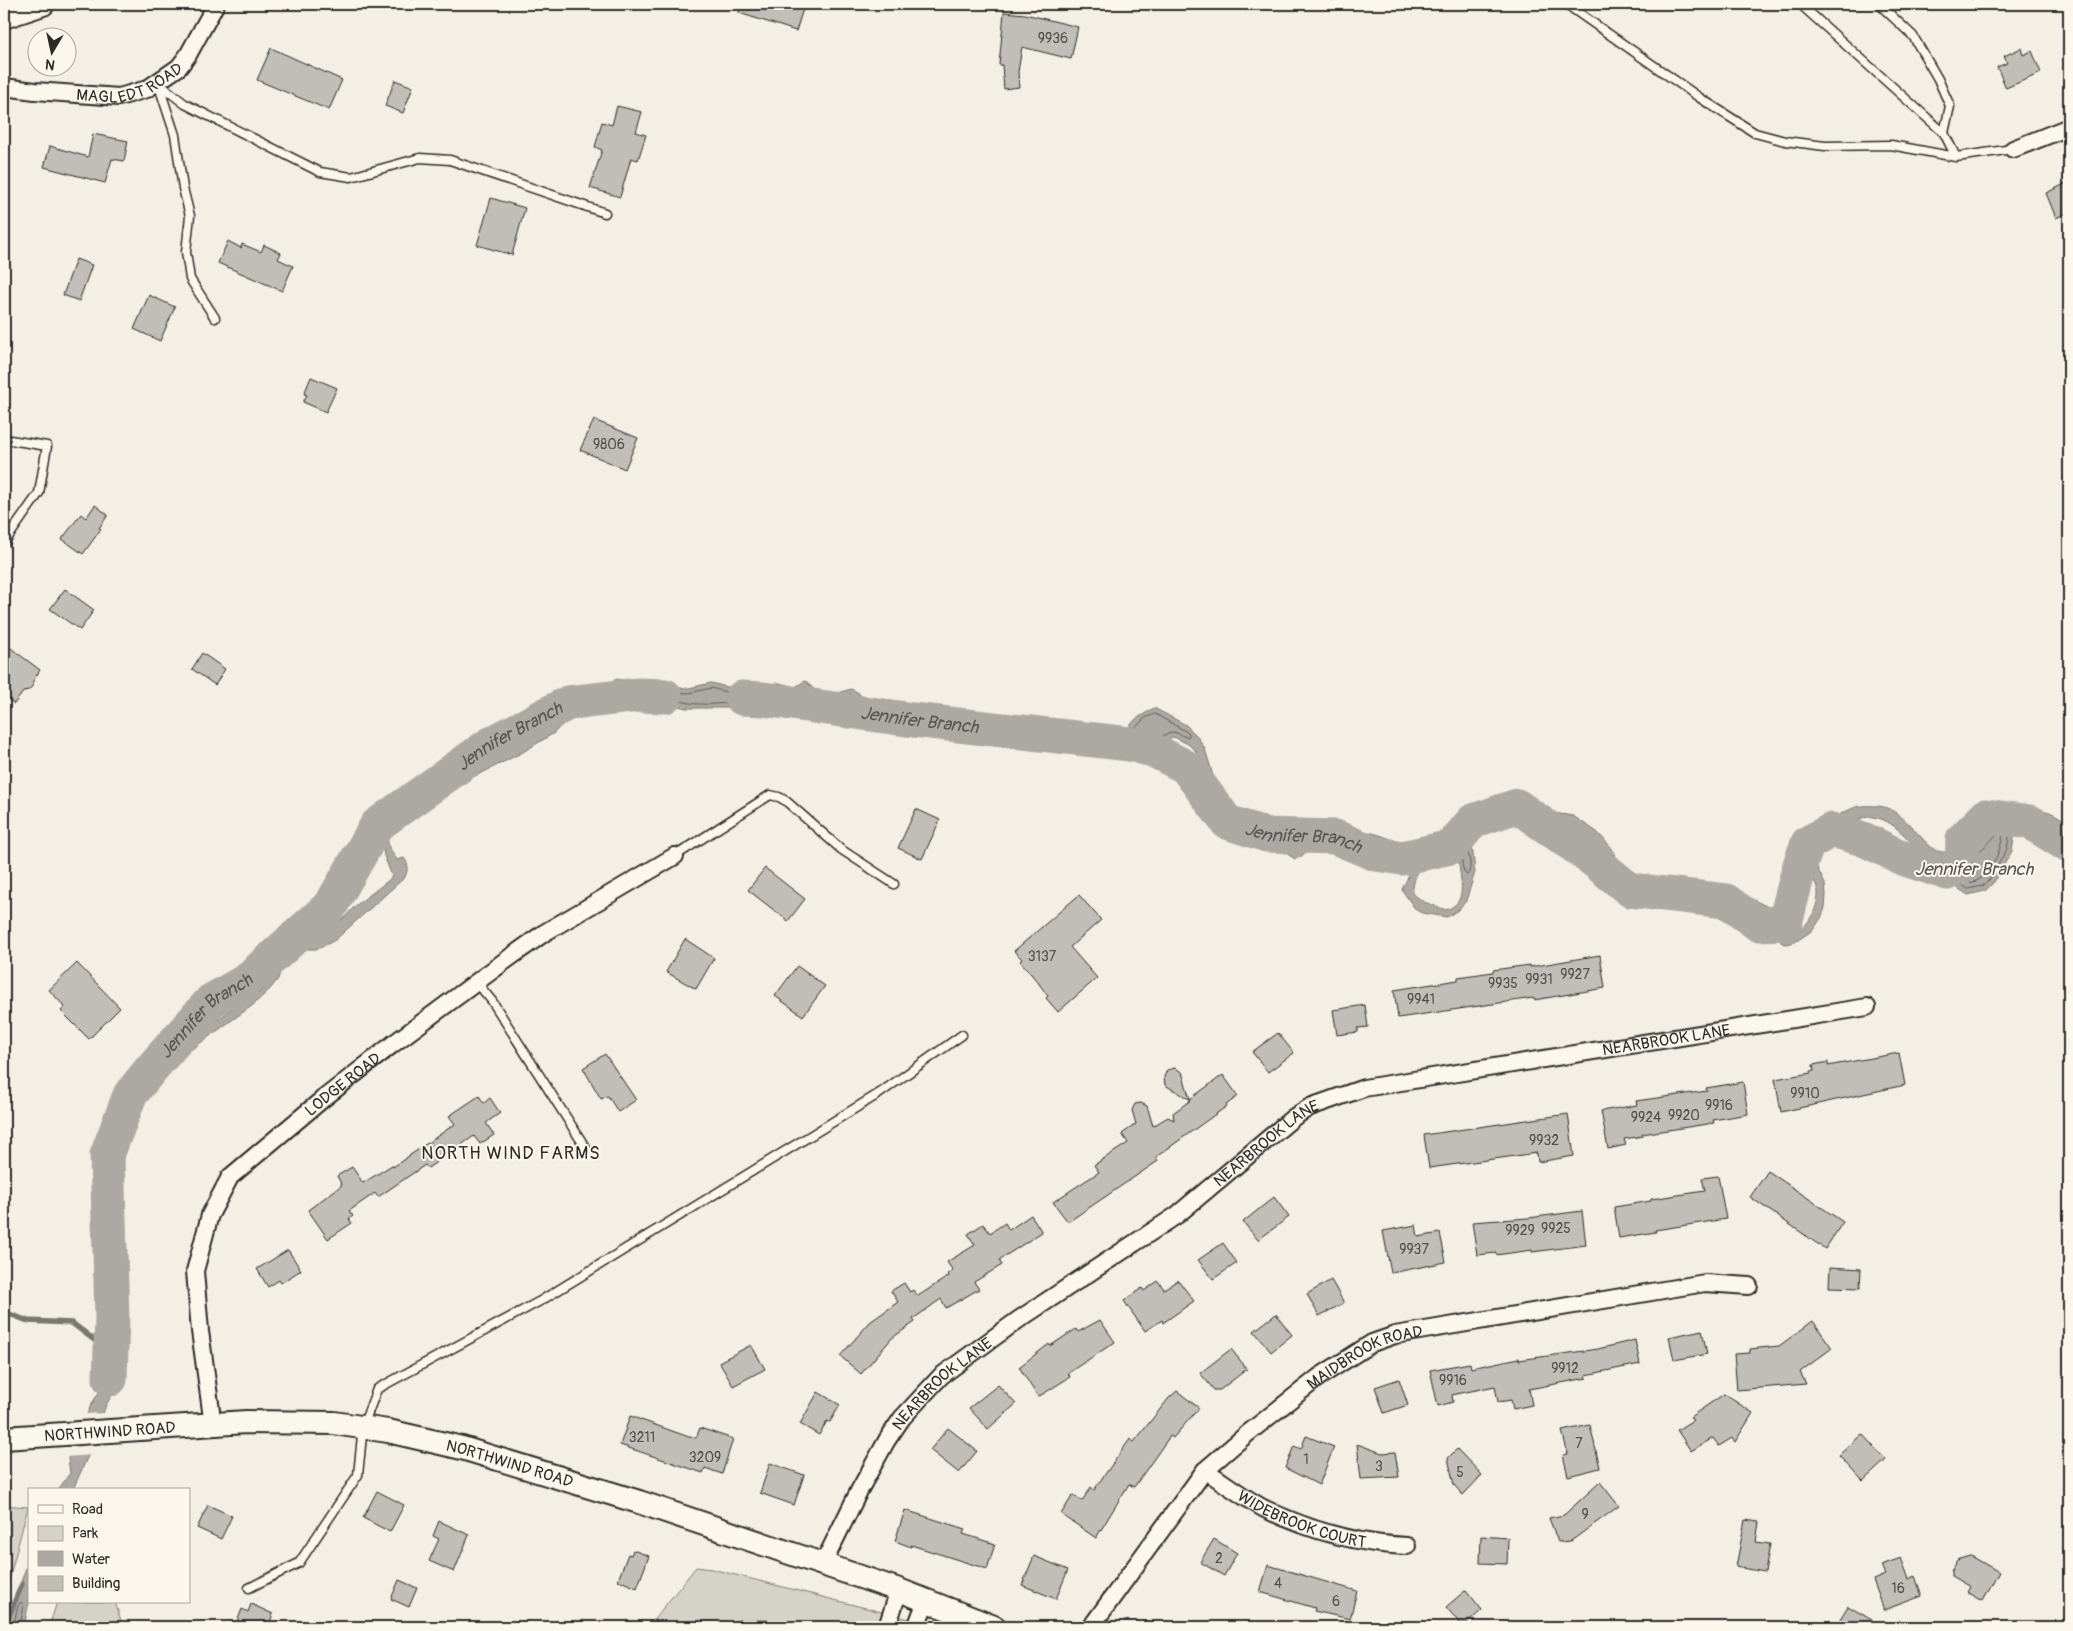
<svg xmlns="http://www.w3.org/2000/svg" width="2073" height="1631" viewBox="0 0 2073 1631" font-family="Pangolin,sans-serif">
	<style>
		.green { fill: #d5d2c9; stroke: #807e7a }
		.water { fill: #aca9a2; stroke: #787772 }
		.pier { fill: #f3efe4 }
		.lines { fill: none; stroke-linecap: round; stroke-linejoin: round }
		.shore { stroke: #5f5d5b; stroke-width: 1 }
		.stream { stroke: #787772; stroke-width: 5.5 }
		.river { stroke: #aca9a2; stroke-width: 35 }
		.building { fill: #c0beb6; stroke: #2b2b2b }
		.lane-casing { stroke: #2b2b2b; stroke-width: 11 }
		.street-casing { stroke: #2b2b2b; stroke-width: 20 }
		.secondary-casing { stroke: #2b2b2b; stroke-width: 26 }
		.lane { stroke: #fbf7ec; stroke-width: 8 }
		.street { stroke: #fbf7ec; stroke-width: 16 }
		.secondary { stroke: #fbf7ec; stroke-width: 22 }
		.labels { text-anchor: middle; stroke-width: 4; stroke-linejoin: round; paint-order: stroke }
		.number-label { font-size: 14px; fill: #50504e }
		.street-label { font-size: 16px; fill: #2b2b2b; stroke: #fbf7ec }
		.water-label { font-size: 18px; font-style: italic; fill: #585755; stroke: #fbf7ec }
		.neighbourhood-label { font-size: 18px; letter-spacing: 1px; fill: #2b2b2b; stroke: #fbf7ec }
	</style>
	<rect width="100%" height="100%" fill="#f3efe4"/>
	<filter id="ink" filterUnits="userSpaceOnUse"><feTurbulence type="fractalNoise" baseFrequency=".02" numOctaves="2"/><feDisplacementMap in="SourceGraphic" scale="10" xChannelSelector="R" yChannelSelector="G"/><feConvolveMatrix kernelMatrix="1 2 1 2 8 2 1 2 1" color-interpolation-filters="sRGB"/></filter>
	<g filter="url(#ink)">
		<path class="green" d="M4 1505 28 1507 4 1599Z
			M696 1567 712 1569 925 1623 930 1627H782L767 1620H739L725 1627H648Z
			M57 1602H115L123 1627H49Z"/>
		<path class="water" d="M617 679 644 685 666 684 677 688H689L711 683 727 687 779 683 795 687 805 681C810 683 810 687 814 689 826 698 840 692 851 689L859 693 863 702 868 704 893 702 918 709 936 708 952 712 958 709 1004 724 1046 730 1057 740 1066 743 1094 746 1108 744 1124 738 1126 730 1136 719 1154 708 1186 725 1197 736 1205 749 1226 818 1243 836C1253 839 1278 837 1289 833 1291 832 1293 830 1296 830 1300 829 1306 832 1311 831 1319 830 1326 828 1334 828 1355 827 1404 837 1415 857 1422 871 1411 881 1413 894L1424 902 1446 910C1479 899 1446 859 1464 831L1502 793 1513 794 1523 806 1535 810 1573 816 1597 832 1612 848 1625 881 1634 890 1651 893 1711 892 1746 896 1772 909 1776 914 1784 935C1804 937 1819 909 1818 892 1817 881 1808 874 1806 865 1802 851 1810 835 1820 827 1829 820 1845 811 1856 807 1864 805 1883 805 1890 809 1902 816 1912 827 1921 837 1927 843 1933 851 1942 852 1965 855 1975 839 1990 826 1993 823 1996 822 2000 821 2027 807 2043 803 2069 824V841C2057 826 2040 818 2020 822L2016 827 2012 851 1994 882 1985 891 1968 895C1956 887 1943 879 1933 869 1918 852 1898 820 1873 817 1862 816 1849 822 1840 827 1823 835 1817 833 1810 853L1825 884 1826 895 1825 908 1821 918 1813 930 1795 942 1787 944 1782 943 1777 937 1762 914 1741 900 1735 899 1716 902 1689 899 1656 901 1645 906 1640 905 1621 888 1601 848 1576 827 1564 824 1555 829H1549L1527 817H1486L1482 819 1471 835 1475 872 1466 901 1458 910 1447 917 1422 913 1416 910 1402 890C1403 885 1407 881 1408 876 1409 863 1401 845 1388 842 1380 840 1373 841 1365 839 1354 836 1339 832 1327 834 1310 837 1309 856 1295 859L1278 848 1264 844 1240 842 1231 835 1220 823 1213 810 1203 781 1196 751 1188 744 1174 737 1163 741 1153 739 1127 743 1101 753 1083 755 1042 748 948 723H918L885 714 867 715 843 708 815 705 779 702 731 708H686L675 705 669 700 642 702 611 696 596 700 568 718 554 733 523 752 484 772 407 806 397 813 393 820 387 837 389 847 397 860 404 858C409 864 408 870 405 877L335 940 318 949H301L289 957 282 965 278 979 271 988 253 1005 146 1082 140 1114 115 1153 104 1166C103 1195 116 1216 121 1243L122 1320 118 1352V1385L106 1405 88 1456 73 1489 58 1490 70 1473 68 1458 91 1405 101 1389 107 1373 105 1365 106 1348 110 1343 113 1326V1269L115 1247 110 1227 101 1208 98 1163 107 1131 123 1110 141 1079 169 1049 212 1024 232 1009 245 997 258 974 288 944 320 932 345 917 355 906 389 880 392 876 384 856 382 836 386 822 399 802 410 790 420 785 446 779 479 767 495 754 509 749 530 738 539 731 547 715 557 707Z
			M29 1559V1602L24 1627H8C13 1604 21 1582 29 1559Z"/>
		<path class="pier" d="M106 1413 92 1455 66 1457 84 1414Z"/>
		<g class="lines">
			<path class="shore" d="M622 684 636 689H666L672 692 689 693 711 688 727 692 779 688 795 692 805 687 815 697 813 700C801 699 789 697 778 697 751 698 691 714 671 695L642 697 610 690 611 687Z
				M851 694 855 696 858 704 857 706 839 702V699Z
				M564 710 565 714 553 727H549L552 718Z
				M1155 714 1189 733V736L1186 737 1174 732 1162 736 1153 734 1131 736V732L1145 718Z
				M1020 732 1044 735 1049 741 1043 743 1019 736 1017 733Z
				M1503 798 1510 799 1518 808V811L1493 812 1492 809Z
				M2008 821 2011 824 2007 849 1990 879 1983 886 1968 889 1946 874 1931 859 1933 855 1945 857 1970 851 1978 846 1994 828Z
				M1998 833 2003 834C2001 852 1989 880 1970 883L1947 867 1949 863C1978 857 1978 853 1998 833Z
				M1297 835 1306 836 1308 838 1297 853 1280 843 1281 840Z
				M1464 849 1468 850C1469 859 1473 869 1467 875 1461 871 1461 856 1464 849Z
				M273 967 276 969 274 977 259 993 255 994V991L262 976Z
				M134 1106 135 1113 111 1150 108 1151 106 1148 112 1133 131 1107Z
				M13 1627 18 1606 21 1602 24 1605 20 1627"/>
			<path class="stream" d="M4 1312 28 1321 72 1323 110 1352
				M4 1627 22 1584"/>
			<g class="river">
				<path id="s1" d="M742 698 763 699 913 720 1130 744 1153 750 1186 767 1227 822 1267 835 1335 837 1376 854 1402 858 1451 847 1473 821 1517 806 1587 855 1630 890 1726 901 1758 924 1785 923 1800 865 1808 843 1832 830 1863 839 1905 859 1947 873 1962 867 1963 839 1986 816 2030 822 2069 846"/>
				<path id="s2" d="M110 1379 112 1317 107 1155 130 1095 151 1069 211 1001 246 981 331 905 377 825 489 745 568 703 639 695 665 696"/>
			</g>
		</g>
		<path class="building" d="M741 4 772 9 773 4H795L804 6 796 31 739 13Z
			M1004 12 1025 14 1078 27 1071 59 1022 47 1018 72 1019 87 1004 89 1002 65H999Z
			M271 48 342 80 329 110 257 80Z
			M2021 48 2023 55 2032 51 2041 73 2006 88 1997 67 2007 63 2004 56Z
			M395 80 413 87 403 113 385 106Z
			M617 106 642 112 636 132 646 135 638 160 631 158 620 197 590 188 602 150 595 147 602 122 612 125Z
			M93 134 128 141 124 161 112 159 105 183 44 167 50 146 88 157Z
			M2069 182V212L2056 218 2046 193Z
			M491 198 525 208 512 255 477 245Z
			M228 241 241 248 242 244 261 252 264 245 281 253 278 259 293 266 282 291 218 263Z
			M76 259 92 265 79 301 63 295Z
			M149 295 175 307 160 341 134 329Z
			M311 377 337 388 326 412 303 402 307 395 304 394Z
			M594 420 638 438 625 469 580 450Z
			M95 505 108 515 99 528 101 529 83 554 62 539 81 514 86 518Z
			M65 589 94 610 80 630 50 609Z
			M4 643 40 670 33 681V685L29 690 24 691 14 704 4 696Z
			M202 653 225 669 215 685 192 669Z
			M916 809 940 820 922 859 898 848Z
			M765 868 805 899 788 921 748 890Z
			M1079 895 1101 920 1070 947 1097 978 1058 1012 1046 998 1048 996 1037 981 1020 961 1022 959 1014 951Z
			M685 939 714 958 696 989 666 972Z
			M1600 955 1605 988 1534 1000 1533 998 1398 1018 1394 990 1458 980V977L1493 972V970L1530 965V967Z
			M77 963 120 1008 89 1039 61 1011 65 1007 49 990Z
			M797 966 825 986 803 1016 775 996Z
			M1365 1005 1368 1027 1358 1028V1032L1337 1035 1333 1010Z
			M1278 1033 1294 1053 1268 1072 1252 1052Z
			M1899 1053 1905 1085 1781 1112 1775 1079 1811 1073 1810 1071H1814L1813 1065 1828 1062V1066L1838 1064Z
			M605 1054 636 1100 618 1112 608 1096 601 1099 583 1068Z
			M1175 1068 1182 1072 1190 1099 1223 1075 1238 1096 1226 1105 1227 1106 1156 1157 1158 1161 1068 1222 1053 1202 1099 1172 1094 1165 1128 1143 1122 1134 1136 1124 1132 1110 1135 1104 1141 1103 1147 1106 1153 1126 1168 1117 1174 1120 1173 1113 1191 1100 1165 1085 1164 1077 1167 1070Z
			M1743 1082 1748 1114 1713 1120 1714 1123 1642 1134 1643 1136 1624 1139 1626 1145 1608 1149 1601 1111 1637 1105 1636 1101 1707 1091 1706 1088Z
			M479 1096 484 1103 490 1098 500 1113 486 1123 494 1135 480 1144 474 1136 428 1168 425 1165 378 1197 375 1193 349 1211 353 1216 349 1219 352 1223 328 1239 308 1210 342 1185 337 1176 352 1167 363 1183 392 1165 393 1167 455 1124 449 1116Z
			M1568 1114 1574 1156 1538 1162 1537 1153 1429 1168 1424 1135Z
			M1768 1171 1843 1222 1825 1249 1750 1197Z
			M1718 1176 1726 1219 1655 1230 1656 1232 1619 1238 1614 1207 1651 1201V1199L1705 1191 1702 1178Z
			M1274 1197 1289 1217 1258 1240 1243 1222Z
			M1582 1211 1586 1245 1532 1252V1250L1496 1255V1253L1477 1255 1472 1222 1528 1218Z
			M1031 1215 1042 1232 999 1260 1002 1265 974 1282 979 1289 946 1308 941 1299 913 1319 915 1322 892 1338 861 1374 840 1356 870 1322 898 1302 891 1291 904 1283 910 1292 913 1290 918 1296 949 1276 948 1274 953 1271 947 1262 975 1245 968 1234 983 1224 990 1233 1005 1223 1009 1230Z
			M1416 1225 1418 1237 1440 1233 1446 1262 1391 1273 1383 1231Z
			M1223 1243 1237 1263 1213 1279 1198 1260Z
			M288 1250 301 1270 281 1283 279 1280 268 1287 257 1269Z
			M1830 1267 1861 1269 1860 1288 1829 1287Z
			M1178 1280 1194 1301 1163 1323 1162 1320 1145 1331 1124 1301 1142 1288 1144 1291 1158 1281 1164 1289Z
			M1331 1280 1344 1303 1319 1316 1307 1294Z
			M1276 1314 1292 1335 1271 1352 1254 1331Z
			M1100 1320 1115 1342 1068 1373 1070 1377 1038 1397 1019 1367 1049 1344 1050 1346 1076 1329 1078 1332Z
			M1813 1321 1832 1348 1800 1372 1806 1384 1737 1390 1734 1354 1750 1353V1349L1779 1346Z
			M1702 1330 1707 1354 1674 1360 1669 1337Z
			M1635 1340 1640 1364 1586 1375 1587 1378 1529 1389 1532 1405 1513 1409 1511 1400 1498 1402 1495 1386 1452 1395 1453 1402 1438 1406 1430 1370 1470 1363 1471 1368 1519 1358V1360L1598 1349Z
			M751 1345 765 1369 733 1386 719 1362Z
			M1231 1349 1247 1369 1220 1390H1214L1200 1373Z
			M1399 1379 1408 1405 1384 1413 1375 1387Z
			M998 1385 1016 1404 988 1429 969 1408Z
			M1177 1391 1199 1408 1173 1438 1170 1436 1134 1487 1129 1484 1096 1538 1061 1514 1073 1495 1082 1501 1091 1487 1094 1490 1130 1439 1134 1442 1169 1398Z
			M818 1392 840 1405 830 1422 827 1421 819 1435 800 1424Z
			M1724 1394 1753 1413 1735 1442 1732 1438 1719 1446 1713 1438 1691 1451 1677 1430 1693 1420 1690 1417Z
			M630 1416 689 1437 696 1438 700 1428 733 1439 722 1474 705 1468 703 1473 620 1445Z
			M1590 1425 1600 1468 1568 1476 1563 1455 1568 1454 1562 1431Z
			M948 1428 977 1451 959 1473 930 1450Z
			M1862 1434 1886 1460 1863 1481 1839 1455Z
			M1306 1436 1334 1447 1319 1485 1285 1468 1294 1446 1301 1449Z
			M1357 1444 1382 1453 1395 1452 1399 1477 1361 1479Z
			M1457 1449 1482 1475 1463 1495 1454 1485 1448 1458Z
			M770 1463 804 1475 794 1505 760 1493Z
			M1600 1482 1619 1506 1571 1541 1558 1542 1549 1518 1564 1515Z
			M377 1491 404 1505 390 1532 363 1518Z
			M208 1505 232 1516 221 1539 197 1528Z
			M905 1510 965 1529 963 1534 995 1544 987 1569 911 1545V1547L895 1541Z
			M1745 1520 1759 1522 1756 1542 1770 1544 1765 1572 1736 1567Z
			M439 1521 469 1535 454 1572 429 1561 439 1539 433 1536Z
			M1481 1536 1508 1538 1507 1564 1480 1563Z
			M1214 1539 1237 1553 1224 1576 1200 1562Z
			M633 1550 649 1556 637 1588 618 1580 628 1554 631 1555Z
			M1034 1556 1068 1570 1056 1599 1022 1585Z
			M1971 1556 1999 1572 1983 1601 1967 1592 1970 1587 1951 1576V1570L1957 1560Z
			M1901 1558 1909 1579 1915 1576 1922 1596 1884 1610 1873 1580 1885 1575 1881 1565Z
			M1268 1565 1357 1591 1350 1619 1314 1611 1315 1608 1260 1592Z
			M399 1580 417 1588 409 1607 391 1599Z
			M1466 1590 1482 1610 1463 1627 1446 1607Z
			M251 1604 273 1614 270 1622 280 1627H235L242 1609 248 1612Z
			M1848 1606 1884 1627H1835Z"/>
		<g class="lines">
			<g class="lane-casing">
				<path id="lane" d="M1566 4 1700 98 1755 133 1785 141 1825 146 1891 145 1956 157 2013 149
					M1800 4 1944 133 1956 157
					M1879 4 1913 36 1938 79 1950 106 1944 133
					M158 83 185 104 320 172 351 177 420 158 450 160 605 213
					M158 83 175 135 183 188 190 216 186 252 190 279 215 318
					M4 439 47 446 39 493 4 543
					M675 856 770 795 779 797 786 801 842 850 894 884
					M477 983 492 1001 589 1153
					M249 1588 299 1563 358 1475 363 1426 377 1389 542 1300 880 1093 962 1035"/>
			</g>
			<g class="street-casing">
				<g id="street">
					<path id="s3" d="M4 87 35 91 119 97 147 89 179 67 188 55 216 4"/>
					<path d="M2013 149 2069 127"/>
					<path id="s4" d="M213 1425 200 1331 195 1271 210 1215 230 1177 324 1098 393 1044 509 958 544 933 675 856"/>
					<path id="s5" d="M1205 1470C1224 1483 1243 1497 1263 1508 1308 1530 1357 1544 1407 1546"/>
					<path id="s6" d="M823 1564 860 1489 887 1440 902 1418 941 1376 1018 1320 1177 1215 1294 1117 1310 1107 1364 1088 1867 1007"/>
					<path d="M887 1627 899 1590"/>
					<path d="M916 1627 926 1601"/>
					<path id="s7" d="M1091 1627 1205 1470 1247 1434 1319 1377 1372 1343 1395 1335 1705 1283 1749 1286"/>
				</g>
			</g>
			<g class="secondary-casing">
				<g id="secondary">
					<path d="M4 17 43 4"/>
					<path id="s8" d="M4 1438 246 1422 334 1423 388 1431 462 1448 639 1502 899 1590 994 1627"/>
				</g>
			</g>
			<use href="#lane" class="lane"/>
			<use href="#street" class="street"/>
			<use href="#secondary" class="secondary"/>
		</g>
	</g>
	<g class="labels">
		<g class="number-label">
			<text x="1053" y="43">9936</text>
			<text x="609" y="449">9806</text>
			<text x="1042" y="961">3137</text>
			<text x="1575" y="979">9927</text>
			<text x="1539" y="984">9931</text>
			<text x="1503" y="988">9935</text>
			<text x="1421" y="1004">9941</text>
			<text x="1805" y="1098">9910</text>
			<text x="1719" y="1110">9916</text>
			<text x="1684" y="1120">9920</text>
			<text x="1646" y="1122">9924</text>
			<text x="1544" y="1145">9932</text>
			<text x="1556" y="1233">9925</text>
			<text x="1520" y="1235">9929</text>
			<text x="1414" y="1254">9937</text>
			<text x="1565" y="1373">9912</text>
			<text x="1453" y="1385">9916</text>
			<text x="642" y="1442">3211</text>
			<text x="1579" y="1448">7</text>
			<text x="705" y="1462">3209</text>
			<text x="1306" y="1464">1</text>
			<text x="1379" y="1471">3</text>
			<text x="1460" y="1477">5</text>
			<text x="1585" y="1519">9</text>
			<text x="1219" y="1563">2</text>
			<text x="1278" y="1588">4</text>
			<text x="1898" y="1593">16</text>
			<text x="1336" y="1606">6</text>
		</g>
		<g class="street-label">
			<text dy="6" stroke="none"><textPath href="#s3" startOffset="129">MAGLEDT ROAD</textPath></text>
			<text dy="6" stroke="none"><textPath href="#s6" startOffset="1044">NEARBROOK LANE</textPath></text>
			<text dy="6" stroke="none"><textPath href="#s4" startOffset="402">LODGE ROAD</textPath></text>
			<text dy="6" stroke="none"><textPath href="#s6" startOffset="624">NEARBROOK LANE</textPath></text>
			<text dy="6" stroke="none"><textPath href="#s7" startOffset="392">MAIDBROOK ROAD</textPath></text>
			<text dy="6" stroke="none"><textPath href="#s6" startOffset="219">NEARBROOK LANE</textPath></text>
			<text dy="6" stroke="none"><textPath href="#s8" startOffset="106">NORTHWIND ROAD</textPath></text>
			<text dy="6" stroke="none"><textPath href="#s8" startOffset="511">NORTHWIND ROAD</textPath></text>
			<text dy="6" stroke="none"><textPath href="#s5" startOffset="110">WIDEBROOK COURT</textPath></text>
		</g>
		<g class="water-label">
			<text dy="6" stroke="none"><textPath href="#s1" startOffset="179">Jennifer Branch</textPath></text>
			<text dy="6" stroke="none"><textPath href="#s2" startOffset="819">Jennifer Branch</textPath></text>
			<text dy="6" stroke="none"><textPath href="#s1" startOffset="599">Jennifer Branch</textPath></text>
			<text x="1974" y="875">Jennifer Branch</text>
			<text dy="6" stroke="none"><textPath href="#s2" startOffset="399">Jennifer Branch</textPath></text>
		</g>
		<g class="neighbourhood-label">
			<text x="511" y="1159">NORTH WIND FARMS</text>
		</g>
	</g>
	<rect width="2073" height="1631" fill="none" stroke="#fbf7ec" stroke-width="20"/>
	<rect x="10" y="10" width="2053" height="1611" fill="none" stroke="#2b2b2b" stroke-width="2" filter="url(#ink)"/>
	<rect x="28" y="1488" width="162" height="115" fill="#fbf7ec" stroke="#a8a59f"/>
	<rect x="38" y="1505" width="25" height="8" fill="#fbf7ec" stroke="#a8a59f"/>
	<text x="72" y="1514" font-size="15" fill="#2b2b2b">Road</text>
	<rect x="38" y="1526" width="25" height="15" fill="#d5d2c9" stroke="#a8a59f"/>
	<text x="72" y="1538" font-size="15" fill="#2b2b2b">Park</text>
	<rect x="38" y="1551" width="25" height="15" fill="#aca9a2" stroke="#a8a59f"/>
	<text x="72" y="1564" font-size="15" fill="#2b2b2b">Water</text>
	<rect x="38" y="1576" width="25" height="15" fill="#c0beb6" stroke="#a8a59f"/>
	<text x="72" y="1588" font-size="15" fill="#2b2b2b">Building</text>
	<g transform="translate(52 52) rotate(189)"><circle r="24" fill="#fbf7ec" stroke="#a8a59f"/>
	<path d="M0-4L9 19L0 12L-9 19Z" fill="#2b2b2b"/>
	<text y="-8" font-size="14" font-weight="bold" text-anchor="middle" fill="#2b2b2b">N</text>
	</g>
</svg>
